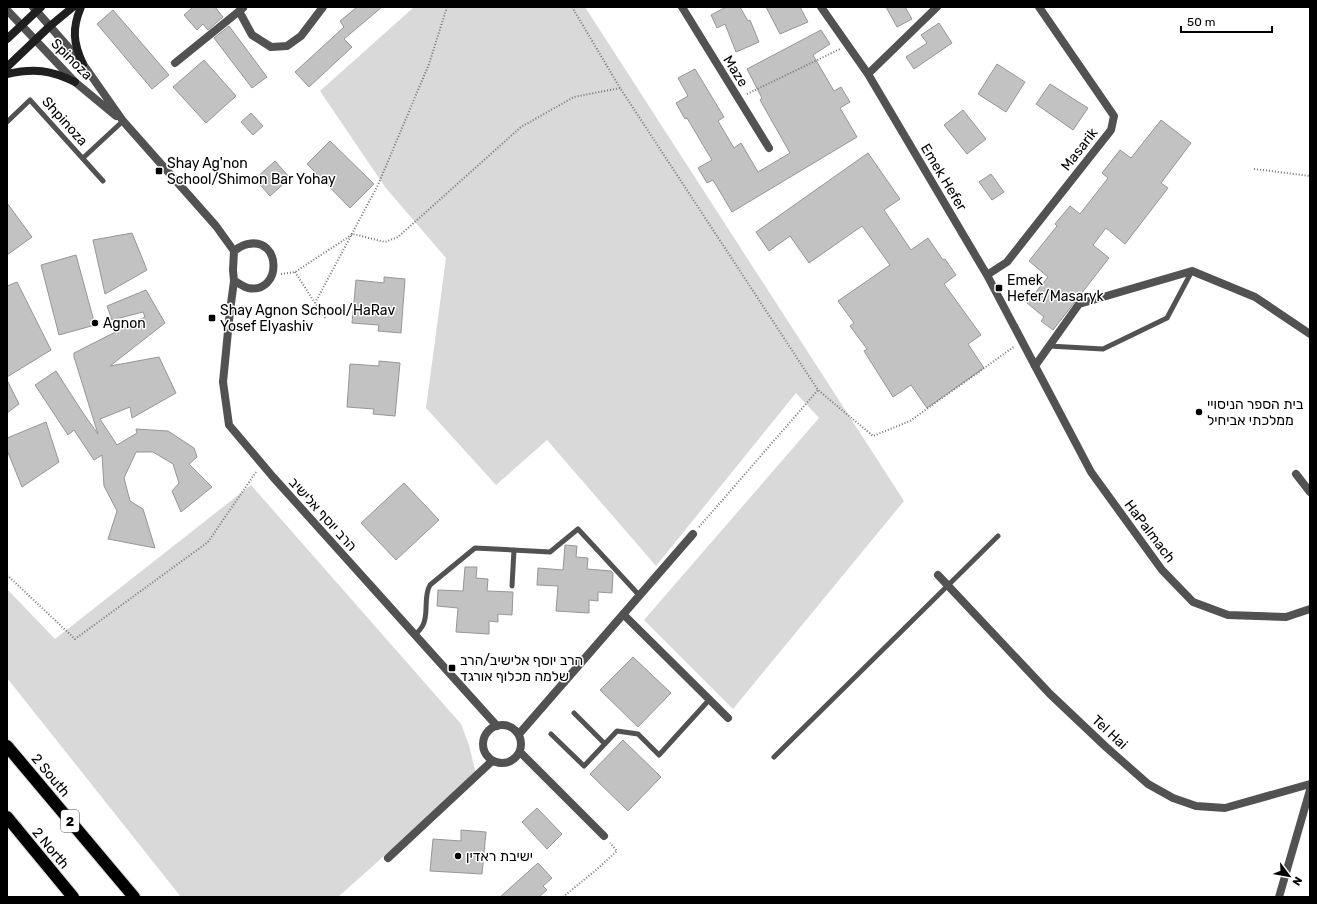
<svg xmlns="http://www.w3.org/2000/svg" width="1317" height="904" viewBox="0 0 1317 904" font-family="Rubik,'Noto Sans Hebrew',sans-serif">
	<style>
		.green { fill: #d9d9d9 }
		.building { fill: #c2c2c2; stroke: #969696 }
		.lines { fill: none; stroke-linecap: round; stroke-linejoin: round }
		.motorway-casing { stroke: #dbdbdb; stroke-width: 14 }
		.path { stroke: #747474; stroke-width: 2; stroke-dasharray: 1 2; stroke-linecap: butt }
		.service { stroke: #525252; stroke-width: 5 }
		.minor { stroke: #525252; stroke-width: 8 }
		.secondary { stroke: #1f1f1f; stroke-width: 8 }
		.motorway { stroke: #000; stroke-width: 12 }
		.poi-dot { fill: #000; stroke: #fff; stroke-width: 1.5 }
		.labels { text-anchor: middle; stroke-width: 3; stroke-linejoin: round; paint-order: stroke }
		.shield { fill: #fff; stroke: #4c4c4c; stroke-width: 1 }
		.shield-label { font-size: 13px; font-weight: bold; fill: #000 }
		.street-label { font-size: 14px; fill: #000; stroke: #fff }
		.poi-label { font-size: 14px; fill: #000; stroke: #fff; text-anchor: start }
	</style>
	<rect width="100%" height="100%" fill="#fff"/>
	<path class="green" d="M414 7H585L904 501 733 709 644 620 819 418 796 393 656 566 547 440 496 485 426 408 446 258 385 187 320 91Z
		M251 485 461 724 469 745 476 774 338 897H181L7 678V589L55 639Z"/>
	<path class="building" d="M193 7H215L223 17 208 30 203 24 197 30 184 15Z
		M357 7H382L344 39 352 47 309 87 295 72 344 27 340 21Z
		M726 7H740L748 21 750 20 759 42 736 52 725 24 717 28 711 15Z
		M766 7H800L808 22 780 34Z
		M886 7H905L912 19 897 27Z
		M113 10 169 75 152 89 97 24Z
		M939 23 952 43 914 69 906 57 927 43 921 35Z
		M229 26 267 77 252 88 214 38Z
		M821 30 830 44 813 55 834 91 841 87 850 102 840 108 857 137 732 212 713 180 707 183 698 168 712 160 687 118 685 119 676 103 688 96 678 78 695 69 724 117 718 121 734 148 741 143 758 172 790 153 760 100 762 98 747 69Z
		M204 60 236 96 206 123 173 87Z
		M997 64 1025 82 1006 112 978 94Z
		M1050 84 1088 108 1073 130 1036 104Z
		M963 110 986 139 967 154 944 125Z
		M251 113 263 126 253 135 241 122Z
		M1161 120 1191 143 1161 183 1168 188 1125 244 1106 228 1093 245 1109 258 1053 330 1041 321 1044 317 1027 303 1048 277 1029 261 1057 226 1055 224 1070 206 1080 214 1108 178 1102 173 1120 150 1131 158Z
		M330 141 374 184 350 208 307 164Z
		M868 153 900 199 884 210 911 250 928 238 943 260 945 259 956 275 944 284 981 335 968 344 984 368 927 408 911 385 893 397 864 351 867 349 850 326 854 323 838 301 890 265 862 226 809 263 790 236 769 251 756 232Z
		M275 161 290 178 270 196 255 179Z
		M991 174 1004 192 992 200 979 182Z
		M7 203 32 237 7 255Z
		M132 233 147 270 105 294 93 240Z
		M76 255 95 325 59 335 41 265Z
		M384 277 405 279 401 333 378 331 379 325 352 323 356 280 384 283Z
		M17 282 51 350 7 377V286Z
		M146 290 165 323 110 366 159 357 176 393 132 418 130 407 100 419 117 445 137 433 136 429 168 431 194 448 197 457 189 464 212 487 181 512 172 491 179 483 173 464 153 452H136L124 478 130 501 143 509 155 548 108 539 117 511 104 486 102 455 94 460 74 430 68 435 35 385 56 371 83 413 98 434 74 357V353L145 317 143 312 112 320 107 306Z
		M379 361 400 363 395 416 373 414 374 409 347 407 350 364 379 366Z
		M7 380 19 404 7 413Z
		M46 422 59 462 22 487 7 450V438Z
		M404 483 439 520 396 560 361 523Z
		M565 545 577 546 576 557 588 558 587 569 611 571 613 573 612 593 598 592V601L589 600V613L556 611 558 586 537 585 538 568 563 570Z
		M465 567H477L476 578 488 579 487 591 513 592 512 615 498 614V622L489 621V634L456 632 458 608 437 606 438 590 463 591Z
		M633 657 671 693 638 727 600 690Z
		M623 740 661 777 628 811 590 774Z
		M537 808 562 834 547 849 522 822Z
		M461 830 486 832 482 874 430 871 433 839 461 841Z
		M538 863 552 878 543 886 547 890 539 897H500Z"/>
	<g class="lines">
		<g class="motorway-casing">
			<path id="motorway" d="M7 746 134 897
				M7 817 73 897"/>
		</g>
		<path class="path" d="M572 7 620 88 818 390 873 436 910 421 1015 346
			M747 94 840 49
			M1254 169 1310 176
			M295 272 315 303
			M281 274 295 272 353 234 385 242 398 237 521 127 574 97 620 88
			M325 318 315 303 378 185 429 64 447 7
			M699 527 818 390
			M7 575 75 639 208 542 256 472
			M563 897 596 870 617 851 610 843"/>
		<path class="service" d="M7 122 30 100 103 181
			M83 158 123 121
			M1049 346 1103 349 1167 318 1192 271
			M512 586 514 550
			M415 635C418 632 421 629 423 625 429 613 423 597 430 585L475 548 550 552 578 529 639 595
			M574 713 605 744
			M551 734 584 766 617 731 638 734 659 755 709 700
			M774 757 998 536"/>
		<path class="minor" d="M33 7 83 64 123 121 216 226 234 251
			M682 7 769 148
			M821 7 868 74 987 275 1091 472 1162 570 1193 602 1228 615 1286 617 1310 609
			M7 10 75 82 116 116
			M239 11 252 35 271 47 287 46 301 36 323 7
			M175 63 243 8
			M868 74 937 7
			M234 251 233 270 234 281 230 311 223 382 229 425 273 477 497 726
			M234 251C238 248 243 245 248 244 282 237 282 294 248 288 243 287 239 283 234 281
			M987 275 1007 262 1111 130 1114 116 1039 7
			M1035 366 1079 304 1192 271 1255 297 1310 334
			M1296 474 1310 492
			M938 575 1050 694 1106 747 1148 784 1173 798 1196 806 1225 808 1310 784
			M623 614 728 718
			M483 744a19 19 0 1 1 38 0a19 19 0 1 1-38 0Z
			M519 734 693 534
			M520 752 604 836
			M388 858 492 761
			M1279 897 1310 790"/>
		<path class="secondary" d="M81 7C72 28 73 43 83 64
			M7 39 41 7
			M7 67 50 26 73 7
			M7 74C34 68 51 70 75 82"/>
		<use href="#motorway" class="motorway"/>
	</g>
	<g class="poi-dot">
		<rect x="155" y="167" width="8" height="8" rx="2"/>
		<rect x="995" y="284" width="8" height="8" rx="2"/>
		<rect x="208" y="314" width="8" height="8" rx="2"/>
		<circle cx="95" cy="323" r="4"/>
		<circle cx="1199" cy="412" r="4"/>
		<rect x="448" y="664" width="8" height="8" rx="2"/>
		<circle cx="458" cy="856" r="4"/>
	</g>
	<g class="labels">
		<rect class="shield" x="61" y="810" width="18" height="22" rx="3"/>
		<g class="shield-label">
			<text x="70" y="826">2</text>
		</g>
		<g class="street-label">
			<text transform="translate(72 59) rotate(45)" y="5">Spinoza</text>
			<text transform="translate(736 71) rotate(58)" y="5">Maze</text>
			<text transform="translate(65 121) rotate(48)" y="5">Shpinoza</text>
			<text transform="translate(1079 149) rotate(-52)" y="5">Masarik</text>
			<text transform="translate(944 177) rotate(59)" y="5">Emek Hefer</text>
			<text transform="translate(323 514) rotate(48)" y="5">הרב יוסף אלישיב</text>
			<text transform="translate(1150 531) rotate(53)" y="5">HaPalmach</text>
			<text transform="translate(1110 732) rotate(43)" y="5">Tel Hai</text>
			<text transform="translate(51 775) rotate(50)" y="5">2 South</text>
			<text transform="translate(51 848) rotate(50)" y="5">2 North</text>
		</g>
		<g class="poi-label">
			<text x="167" y="168">Shay Ag'non<tspan x="167" dy="16">School/Shimon Bar Yohay</tspan></text>
			<text x="1007" y="285">Emek<tspan x="1007" dy="16">Hefer/Masaryk</tspan></text>
			<text x="220" y="315">Shay Agnon School/HaRav<tspan x="220" dy="16">Yosef Elyashiv</tspan></text>
			<text x="103" y="328">Agnon</text>
			<text x="1207" y="409">בית הספר הניסויי<tspan x="1207" dy="16">ממלכתי אביחיל</tspan></text>
			<text x="460" y="665">הרב יוסף אלישיב/הרב<tspan x="460" dy="16">שלמה מכלוף אורגד</tspan></text>
			<text x="466" y="861">ישיבת ראדין</text>
		</g>
	</g>
	<rect width="1317" height="904" fill="none" stroke="#000000" stroke-width="16"/>
	<g transform="translate(1289 876) rotate(122)" stroke="#ffffff" stroke-width="3" paint-order="stroke">
	<path d="M0-3L7 15L0 10L-7 15Z" fill="#000000"/>
	<text y="-6" font-size="11" font-weight="bold" text-anchor="middle" fill="#000000">N</text>
	</g>
	<path d="M1181 26v6h91v-6" fill="none" stroke="#000000" stroke-width="2"/>
	<text x="1187" y="26" font-size="12" fill="#000000" stroke="#ffffff" stroke-width="3" paint-order="stroke">50 m</text>
</svg>
